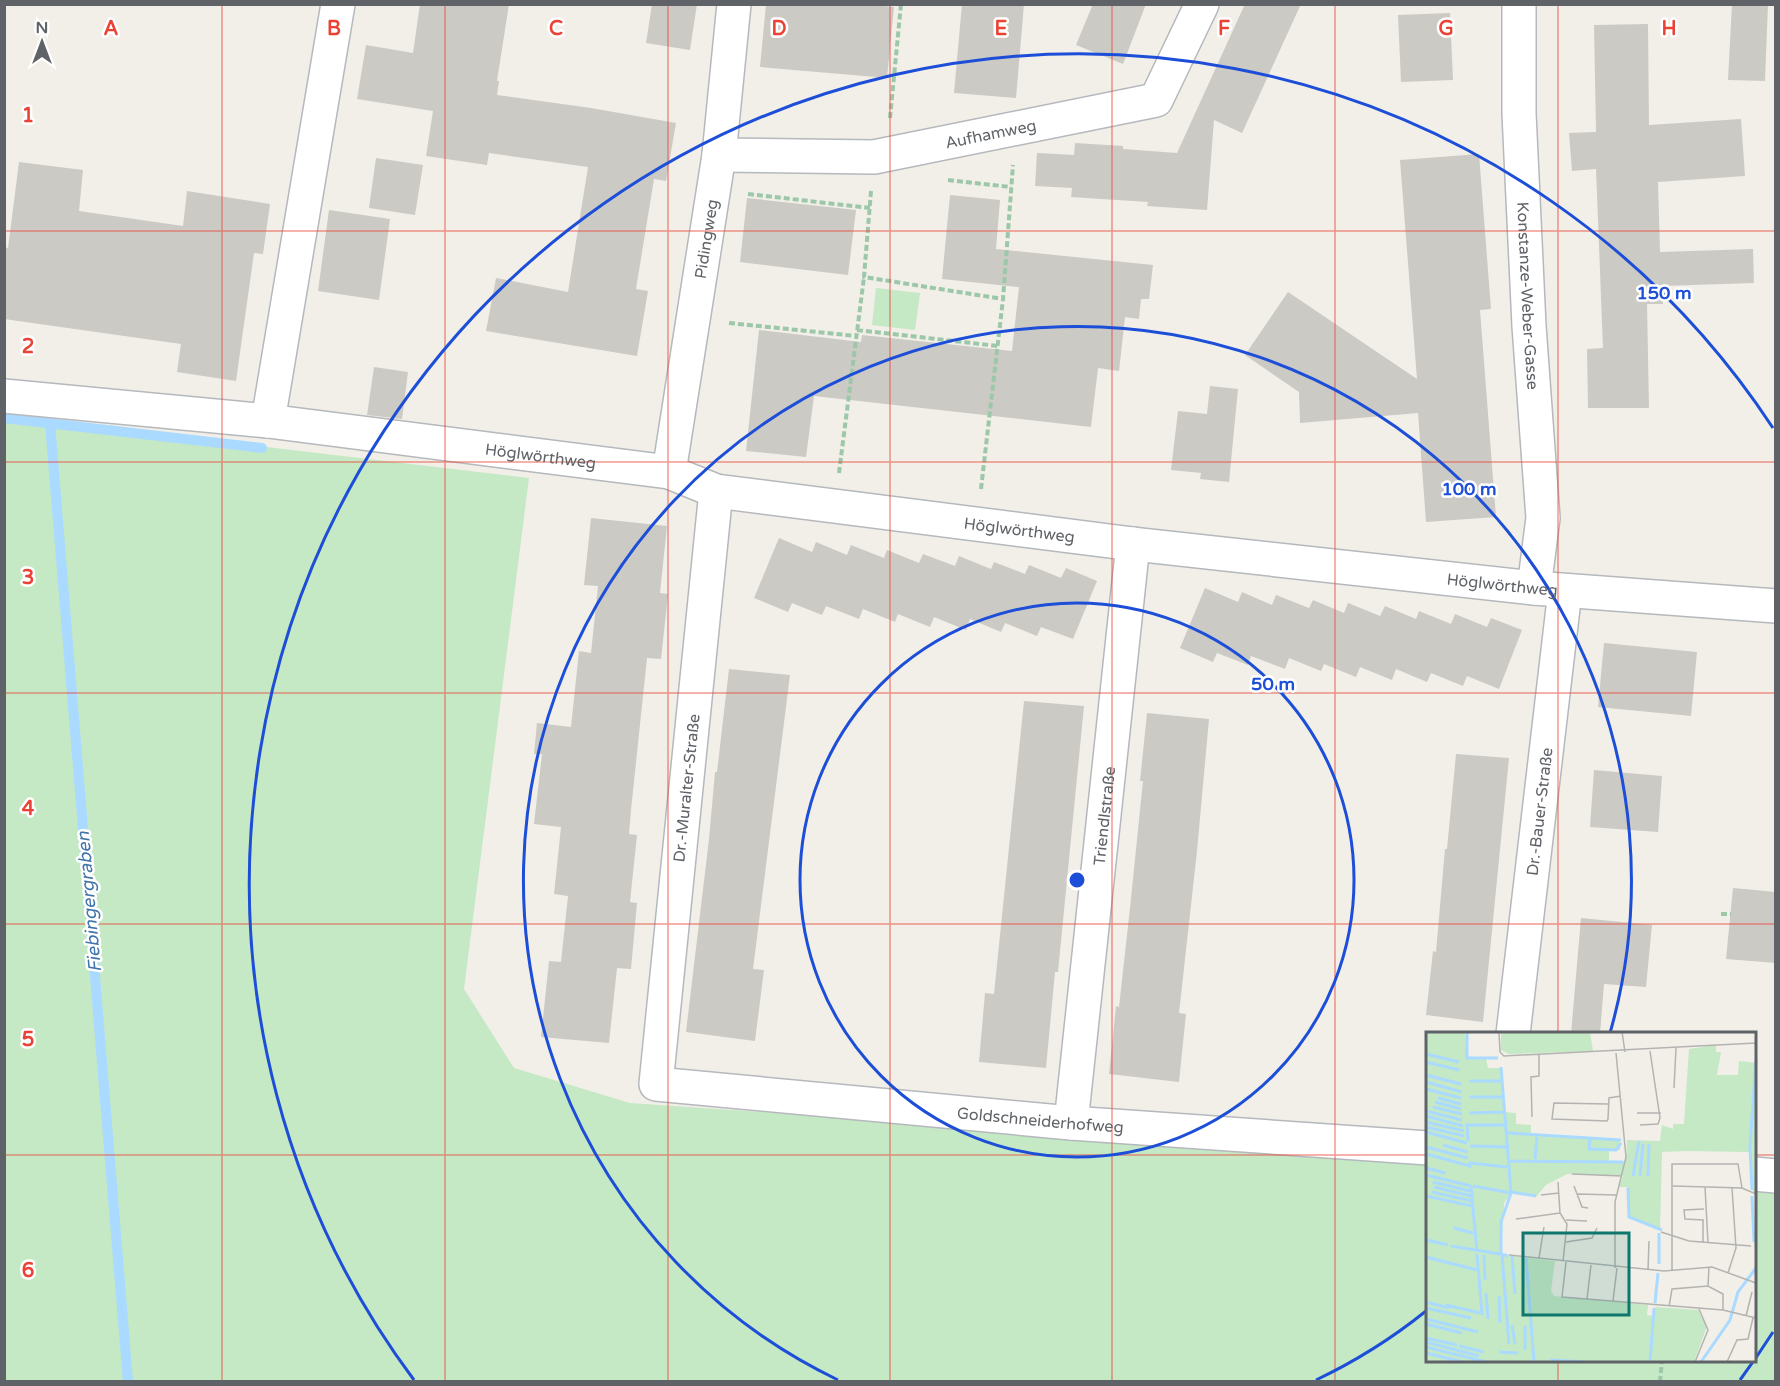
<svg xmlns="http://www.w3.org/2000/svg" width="1780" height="1386" viewBox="0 0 1780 1386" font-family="'Varela Round',sans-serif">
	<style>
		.green { fill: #c5e8c5 }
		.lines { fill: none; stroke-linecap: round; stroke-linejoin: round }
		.stream { stroke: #aadaff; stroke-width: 10 }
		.building { fill: #cccac5 }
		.street-casing { stroke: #b5b8bc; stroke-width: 36 }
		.path { stroke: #9cc7a9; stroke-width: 4; stroke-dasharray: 6 3; stroke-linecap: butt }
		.street { stroke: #fff; stroke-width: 33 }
		.grid { fill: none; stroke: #ea4335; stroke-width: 1.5; stroke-opacity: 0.55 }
		.ring { fill: none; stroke: #1d4ed8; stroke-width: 3 }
		.labels { text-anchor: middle; stroke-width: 5; stroke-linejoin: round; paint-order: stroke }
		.street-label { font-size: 16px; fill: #5f6368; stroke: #fff }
		.water-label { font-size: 18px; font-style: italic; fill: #4174aa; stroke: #fff }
		.inset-river { fill: none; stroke: #aadaff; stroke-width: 3 }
		.inset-road { fill: none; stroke: #b3b3b1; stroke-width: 1.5 }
		.view { fill: #0f766e; fill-opacity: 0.15; stroke: #0f766e; stroke-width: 3 }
		.inset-edge { fill: none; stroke: #5f6368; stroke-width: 3 }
		.grid-label { font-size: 20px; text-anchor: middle; font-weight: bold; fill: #ea4335; stroke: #fff; stroke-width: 5; stroke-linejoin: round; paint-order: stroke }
		.centre { fill: #1d4ed8; stroke: #fff; stroke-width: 3 }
		.ring-label { font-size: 18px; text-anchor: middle; font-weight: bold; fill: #1d4ed8; stroke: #fff; stroke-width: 5; stroke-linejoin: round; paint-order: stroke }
	</style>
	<rect width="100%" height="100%" fill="#f1efe8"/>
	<path class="green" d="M876 288 920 293 915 330 872 325Z
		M5 416 529 478 464 989 514 1068 630 1103 1427 1158 1428 1360H1754L1755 1186 1775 1188V1381L5 1382Z"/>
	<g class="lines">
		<path class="stream" d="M4 418 262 448
			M50 423 128 1382"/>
	</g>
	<path class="building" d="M420 4H509L497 81H499L497 95 591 108 676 123 666 181 654 179 636 289 648 291 637 356 486 331 496 278 568 292 588 167 489 153 487 165 426 156 433 111 357 99 366 45 413 53Z
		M652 4H697L690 50 646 43Z
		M766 4H866L894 7 887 78 760 67Z
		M962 4H1024L1016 98 954 93Z
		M1093 4H1146L1123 64 1076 45Z
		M1245 4H1301L1242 133 1214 120 1207 210 1147 206 1148 202 1071 197 1072 188 1035 186 1037 153 1074 155 1075 143 1123 146V149L1177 153Z
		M1732 4H1768L1765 81 1728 80Z
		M1450 13 1453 80 1401 82 1398 15Z
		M1648 24 1649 125 1741 119 1745 176 1658 182 1660 252 1753 249 1754 283 1662 286 1663 304H1647L1649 408H1588L1587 349 1603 348 1596 169 1572 171 1569 133 1596 132 1594 25Z
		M1479 154 1491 309 1480 310 1496 517 1426 522 1418 413 1300 423 1299 392 1245 355 1288 292 1417 379 1400 160Z
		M376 158 423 165 415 215 369 208Z
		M19 162 83 170 79 211 183 226 187 191 270 204 263 254 254 253 236 381 177 372 181 344 4 319V247L8 248Z
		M950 195 1000 200 996 249 1153 265 1149 299H1141L1139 319 1125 317 1119 371 1098 368 1091 427 814 396 806 457 746 451 759 330 861 342 862 335 1012 351 1019 287 942 279Z
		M747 198 856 210 848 275 740 262Z
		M329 210 390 219 379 300 318 291Z
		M374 367 408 372 402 419 367 415Z
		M1210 386 1238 389 1229 482 1200 479 1201 473 1171 470 1178 411 1207 414Z
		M591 518 667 526 660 593 668 594 661 659 647 658 631 810 629 834 637 835 630 902 637 903 631 969 617 968 609 1043 541 1037 549 961 561 962 568 896 554 894 561 827 534 824 542 754H534L537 723 571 727 579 651 591 653 598 586 584 585Z
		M779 538 812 552 816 542 847 555 851 545 884 558 887 550 919 563 923 554 955 566 959 556 991 569 994 562 1025 574 1029 565 1061 578 1066 568 1097 581 1073 639 1041 627 1037 636 1005 623 1001 632 970 619 966 630 934 617 930 627 898 614 895 622 863 609 859 619 826 606 822 615 792 603 788 612 754 598Z
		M1205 588 1238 602 1242 592 1272 605 1276 595 1309 608 1313 600 1344 613 1348 603 1380 616 1385 606 1416 619 1419 611 1451 624 1455 614 1487 627 1491 618 1522 630 1499 689 1467 676 1463 686 1431 673 1427 682 1396 669 1392 680 1360 667 1356 677 1324 664 1321 671 1289 658 1285 669 1251 656 1248 665 1217 653 1213 662 1180 648Z
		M1604 643 1697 652 1691 716 1598 707Z
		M729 669 790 675 753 969 764 970 755 1041 686 1032 709 839 715 772H717Z
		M1024 701 1084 706 1058 972H1055L1046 1068 979 1062 985 993 994 994Z
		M1147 713 1209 719 1197 851 1179 1013 1186 1014 1179 1082 1109 1074 1116 1006 1119 1007 1130 908 1143 781H1140Z
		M1456 754 1509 758 1483 1022 1426 1015 1433 951 1436 952 1445 849H1447Z
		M1594 770 1662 776 1658 832 1590 827Z
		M1733 888 1776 892V963L1726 959Z
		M1581 918 1652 925 1646 987 1604 984 1600 1034H1571Z"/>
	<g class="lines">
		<g class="street-casing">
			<g id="street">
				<path id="s1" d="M1519 4V113L1529 326 1543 518 1534 588"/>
				<path id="s2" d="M719 155 874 157 1156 100 1202 4"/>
				<path id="s3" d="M4 396 268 421 669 472 716 491 1133 544 1534 588 1776 606"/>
				<path d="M268 421 338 4"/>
				<path id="s4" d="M669 472 719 155 734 4"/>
				<path id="s5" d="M716 491 656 1084 1071 1123 1428 1148"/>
				<path id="s6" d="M1513 1034 1565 591"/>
				<path id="s7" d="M1071 1123 1133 544"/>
				<path d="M1754 1174 1776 1176"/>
			</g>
		</g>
		<path class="path" d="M890 118 901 4
			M948 180 1011 187
			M871 191 864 277 1003 299 1013 165
			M748 194 870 208
			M729 323 856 336
			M857 330 998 346
			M839 473 864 277
			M981 489 1003 299
			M1721 914H1731
			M1660 1382 1662 1360"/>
		<use href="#street" class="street"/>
	</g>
	<path class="grid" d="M222 4V1382M445 4V1382M668 4V1382M890 4V1382M1112 4V1382M1335 4V1382M1558 4V1034M4 231H1776M4 462H1776M4 693H1776M4 924H1776M4 1155H1428M1754 1155H1776M1558 1360V1382"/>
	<g class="ring">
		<circle cx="1077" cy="880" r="277"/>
		<path d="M1426 1311A554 554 0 0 1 1316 1380M838 1380A554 554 0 1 1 1610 1033"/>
		<path d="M1773 1332A830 830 0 0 1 1740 1380M414 1380A830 830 0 1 1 1773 428"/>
	</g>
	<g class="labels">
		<g class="street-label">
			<text dy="6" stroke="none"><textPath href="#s2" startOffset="274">Aufhamweg</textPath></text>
			<text dy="6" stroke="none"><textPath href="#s4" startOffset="236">Pidingweg</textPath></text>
			<text dy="6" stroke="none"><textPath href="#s1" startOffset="292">Konstanze-Weber-Gasse</textPath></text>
			<text dy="6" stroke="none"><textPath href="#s3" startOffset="540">Höglwörthweg</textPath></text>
			<text dy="6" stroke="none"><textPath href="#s3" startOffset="1026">Höglwörthweg</textPath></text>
			<text dy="6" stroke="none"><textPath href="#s3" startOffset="1512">Höglwörthweg</textPath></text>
			<text transform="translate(686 788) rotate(-84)" y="6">Dr.-Muralter-Straße</text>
			<text dy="6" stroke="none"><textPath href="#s6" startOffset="224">Dr.-Bauer-Straße</textPath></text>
			<text dy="6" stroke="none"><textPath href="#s7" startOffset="309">Triendlstraße</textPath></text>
			<text dy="6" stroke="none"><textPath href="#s5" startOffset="982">Goldschneiderhofweg</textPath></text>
		</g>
		<g class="water-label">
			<text transform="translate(89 902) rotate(-95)" y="6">Fiebingergraben</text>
		</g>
	</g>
	<g transform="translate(1426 1032)">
		<rect width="330" height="330" fill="#f1efe8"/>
		<path d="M0 0H39L41 27H60L62 36H74L79 80 90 81V92L105 93V102L194 108V118L183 119V129H200L201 108 234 109 236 93 247 97V92H258L263 17 290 13V20H295L291 43H312L313 29 330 31V161L327 160 324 120 260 119 236 120 234 197 203 185 201 155H193L197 144 141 142 120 153 110 165 85 161 78 171 75 223 129 229 125 259 128 264 222 273 221 283 227 284 229 275 272 278 281 294 268 330H0ZM75 0H164L167 19 83 22 75 18Z" fill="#c5e8c5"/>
		<path class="inset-river" d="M41 0V26H72M0 22 33 30M0 30 33 38M75 35 85 161 75 190V222L82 224M0 43 35 52M43 49H75M0 50 36 60M0 57 35 66M44 65H77M12 66 35 72M9 70 35 77M7 75 36 82M0 79 36 88M43 81 78 80M0 84 37 94M0 90 38 99M0 95 38 104M0 100 41 111M82 101 195 108M164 107 163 117 190 118 195 111M42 109 41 93H78M17 113 42 120M44 114 81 115M0 115 42 126M0 122 44 134V131L81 135M109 127 111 105M82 129 197 130M0 136 19 141M0 143 45 154M207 144 213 109M214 144 217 112M222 144 223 112M7 150 44 159M45 154 51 220M47 154 85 161M8 155 45 164M202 156 203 185 236 198M326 158 324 115 330 28M6 160 46 169M85 160 110 164M0 164 46 174M326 164 328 210M28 196 47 201M1 208 22 213M25 214 74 222M51 222 56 283M58 223 59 248M76 223 83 312M86 224 89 262M0 225 51 238M100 226 108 330M233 232V201M60 261 62 287M73 264 74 291M0 270 23 276M229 271 232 241M20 273 54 281M0 276 45 286M0 287 52 300M0 292 36 301M86 293 89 312M99 294V318M0 306 31 313M0 310 53 324M33 314 58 320M0 315 60 330M73 320 92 321M0 321 37 330M124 328 160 330M224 330 228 276M275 330 304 288 312 260 330 236"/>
		<path class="inset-road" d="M73 0 74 20 78 24 330 11M196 0 199 20M248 56 250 16M182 72 128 71 126 87 181 89 182 87 183 66 195 64M211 81H235M106 85 105 45 113 44V23M214 93 232 92 234 86 224 19M146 142 196 144M132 150 134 181 141 192 137 229M148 154 156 175 162 176M247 154 316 156 330 162M279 155 282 211M152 162 190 163M115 163 133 161M90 187 134 181M140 188 161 189M278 188 259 187 258 178 278 177M235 200 263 209 325 214M140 210 166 206 171 196M277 210V188M83 223 238 239 286 235 330 251M113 226 118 195M140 230 136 265 297 278 330 286M189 236V170L200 125 190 21M222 238 223 209M246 239V132H312L316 156M302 241 310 216 306 156M282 254 283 235M161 267 165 233M187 269 191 236M243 275 246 257 282 254 297 262V278M320 284 326 260M269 330 282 298 273 277M301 330 311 308 322 307 327 286"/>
		<path class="view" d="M97 201H203V283H97Z"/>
		<rect width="330" height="330" class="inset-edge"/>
	</g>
	<g class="grid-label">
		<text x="111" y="35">A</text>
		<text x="334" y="35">B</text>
		<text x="556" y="35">C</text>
		<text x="779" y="35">D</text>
		<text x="1001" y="35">E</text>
		<text x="1224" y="35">F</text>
		<text x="1446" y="35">G</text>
		<text x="1669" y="35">H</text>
		<text x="28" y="122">1</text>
		<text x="28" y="353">2</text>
		<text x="28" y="584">3</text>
		<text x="28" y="815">4</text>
		<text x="28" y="1046">5</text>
		<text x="28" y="1277">6</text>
	</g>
	<circle cx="1077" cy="880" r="9" class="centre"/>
	<g class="ring-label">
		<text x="1664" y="299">150 m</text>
		<text x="1469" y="495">100 m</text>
		<text x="1273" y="690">50 m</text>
	</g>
	<rect width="1780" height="1386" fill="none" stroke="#5f6368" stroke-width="12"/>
	<g transform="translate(42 42)" stroke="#ffffff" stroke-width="4.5" paint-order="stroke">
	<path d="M0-4.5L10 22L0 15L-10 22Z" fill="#5f6368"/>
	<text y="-9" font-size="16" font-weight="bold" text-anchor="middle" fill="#5f6368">N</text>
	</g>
</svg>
